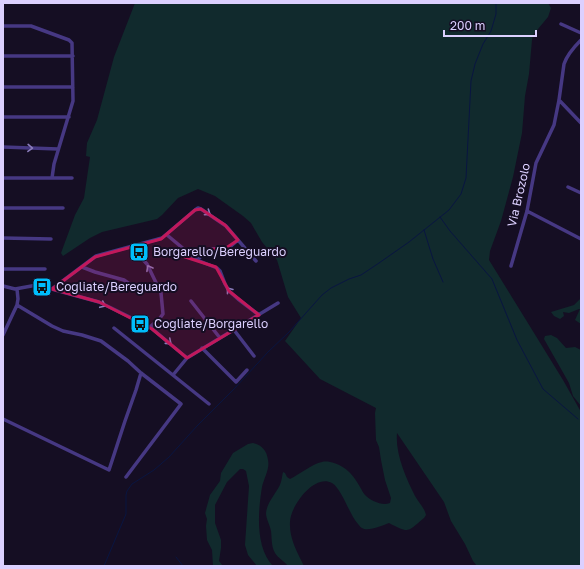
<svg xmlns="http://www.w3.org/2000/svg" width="584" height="569" viewBox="0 0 584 569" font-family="'Golos Text',sans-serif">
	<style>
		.green { fill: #112a2d }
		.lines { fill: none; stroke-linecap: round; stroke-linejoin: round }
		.stream { stroke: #091541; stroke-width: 1 }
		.street { stroke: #463883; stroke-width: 3.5 }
		.oneway { stroke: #8a7cbb }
		.marked { fill: #c2185b; fill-opacity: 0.2; stroke: #c2185b; stroke-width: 3; stroke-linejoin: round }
		.labels { text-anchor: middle; stroke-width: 4; stroke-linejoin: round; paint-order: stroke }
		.street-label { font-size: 12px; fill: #dcd0ff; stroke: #150e23 }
		.poi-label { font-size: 12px; fill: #dcd0ff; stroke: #150e23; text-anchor: start }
	</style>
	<rect width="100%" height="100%" fill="#150e23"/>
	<path class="green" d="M135 3H548L551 8 548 17 533 35 532 40 529 74 525 96 522 133 513 177 501 221 490 251 489 260 563 380 581 412V566H477L473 561 465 544 451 521 444 502 397 433C395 453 406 478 415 496 419 503 424 507 426 515L424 518C407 532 410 534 389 523 383 525 368 532 362 528 361 528 359 525 358 524 349 514 342 489 332 483 314 473 290 507 290 522 289 538 297 552 304 566H288C284 561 278 558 275 553 271 546 272 538 271 531 270 525 266 519 266 513 267 501 278 492 281 482 282 478 282 476 283 472L285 473 287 477 290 479C300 474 312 464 322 462 326 461 331 462 334 463 347 467 354 476 360 487 362 490 363 493 365 495 371 501 382 506 390 503L391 498 385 480 381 460 379 447 376 440 375 413 376 408 320 379 285 341 301 318 288 297 277 260 262 242 251 223 243 216 215 196 198 189 178 198 162 215 157 219 102 232 90 238 63 256 61 253 75 215 84 198 90 157 86 156 87 143 97 120 114 57Z
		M581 298V324L575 320 580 309H579L569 313 563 312 564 316 560 319 554 316 551 312 574 305Z
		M551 335 557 338 566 348 575 347 581 350V406L573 396 569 383 544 339 545 336Z
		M253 443C262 445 267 451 268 460 270 469 264 478 262 487 258 511 255 547 273 566H257L248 555 245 545 249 486 246 471 243 469H240L227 482 215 505V523L221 540V548L219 561 223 566H213L212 550 207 540 206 526 207 519 205 513 210 495 220 481 221 473 233 453 248 444Z"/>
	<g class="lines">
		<path class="stream" d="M440 217 450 231 492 279 517 340 543 389 578 419
			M424 230 433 259 443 282
			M176 557 183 566
			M104 566 126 514V495L127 491 132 484 154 470 169 457 197 426 234 389 268 352 289 332 322 295 331 288 349 279 361 275 379 263 409 242 449 210 461 194 466 178 471 81 475 64 483 44 491 31 496 14V3"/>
		<path class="street" d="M561 24 581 33
			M3 26H31L69 40 72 43 73 101 54 164 52 178
			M3 56H73
			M3 87H73
			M559 100 581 123
			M3 117H69
			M3 147 58 149
			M3 178H72
			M568 187 581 193
			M3 208H63
			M527 211 581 239
			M167 235 197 260 217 268 220 271 225 284 229 291 238 299 259 315
			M3 238 51 239
			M131 247 147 264 161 293 163 314 160 318 150 327
			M197 260 207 251 211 249 228 248 231 246 238 240
			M511 266 527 211 536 163 554 125 559 100 564 64C567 55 574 47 581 40
			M82 267 95 272 124 280 138 290
			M3 269H45
			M3 286 15 289 37 285 99 302 150 327 187 358
			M52 289 96 256 162 238 195 210 198 208 201 209 226 226 256 261
			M191 301 220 338
			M17 305 52 326 63 331 82 335 101 341 128 361 141 373 181 404 126 477
			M114 328 209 404
			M234 330 254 356
			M3 335 17 305 18 299 17 289
			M202 348 236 382 247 370
			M173 375 187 358 278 303
			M3 419 109 470 125 421 136 390 141 373"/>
	</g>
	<defs><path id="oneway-chevron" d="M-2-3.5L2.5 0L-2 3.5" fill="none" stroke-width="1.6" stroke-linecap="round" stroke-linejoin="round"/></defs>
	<g class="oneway">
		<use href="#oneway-chevron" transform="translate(30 148) rotate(2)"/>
		<use href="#oneway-chevron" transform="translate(208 213) rotate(34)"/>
		<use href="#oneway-chevron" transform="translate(149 268) rotate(-119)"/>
		<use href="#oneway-chevron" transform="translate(229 290) rotate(-128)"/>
		<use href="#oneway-chevron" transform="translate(103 305) rotate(25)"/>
		<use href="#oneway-chevron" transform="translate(169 342) rotate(41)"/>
	</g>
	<path class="marked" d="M201 209 225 225 238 240 226 248 173 253 216 267 229 291 259 315 187 358 152 329 99 302 52 289 95 257 161 239 195 210Z"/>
	<defs>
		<g id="bus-square" transform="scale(1)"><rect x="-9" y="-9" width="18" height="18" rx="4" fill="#00bdfb" stroke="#150e23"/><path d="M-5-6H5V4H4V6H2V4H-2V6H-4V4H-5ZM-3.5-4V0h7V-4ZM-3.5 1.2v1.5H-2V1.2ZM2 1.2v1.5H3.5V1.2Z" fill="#111"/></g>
	</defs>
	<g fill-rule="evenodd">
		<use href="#bus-square" x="139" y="252"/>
		<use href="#bus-square" x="42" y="287"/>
		<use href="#bus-square" x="140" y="324"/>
	</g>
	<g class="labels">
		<g class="street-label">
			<text transform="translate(519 195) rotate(-77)" y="4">Via Brozolo</text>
		</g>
		<g class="poi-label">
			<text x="153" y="256">Borgarello/Bereguardo</text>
			<text x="56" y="291">Cogliate/Bereguardo</text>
			<text x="154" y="328">Cogliate/Borgarello</text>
		</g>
	</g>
	<rect width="584" height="569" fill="none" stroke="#dcd0ff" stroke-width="8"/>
	<path d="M444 30v6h92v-6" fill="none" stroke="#dcd0ff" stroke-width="2"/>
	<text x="450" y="30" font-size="12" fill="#dcd0ff" stroke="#150e23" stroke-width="3" paint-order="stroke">200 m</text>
</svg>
